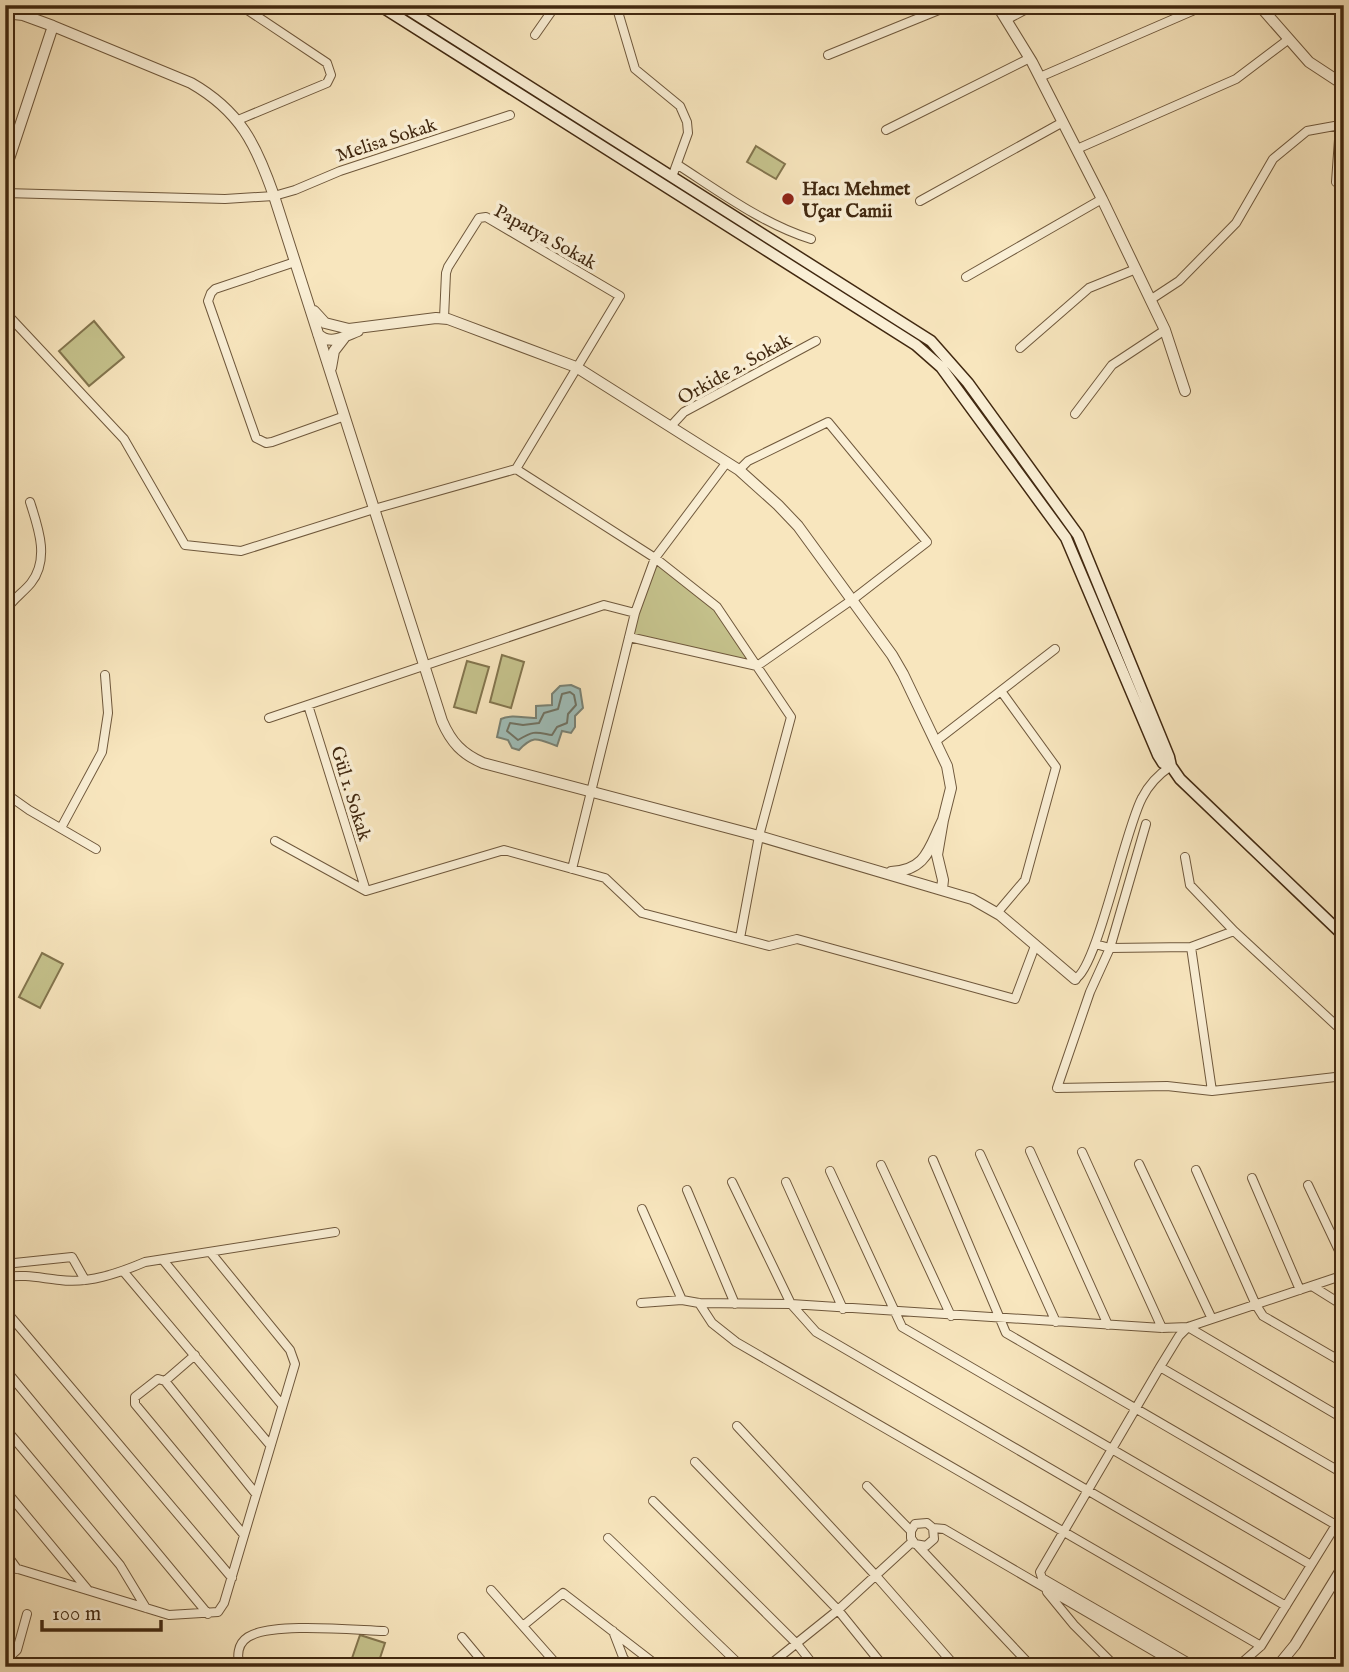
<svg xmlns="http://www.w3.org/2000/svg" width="1349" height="1672" viewBox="0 0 1349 1672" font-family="'IM FELL English',serif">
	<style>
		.green { fill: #c5c28c; stroke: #83754e; stroke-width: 2 }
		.water { fill: #9fbeb9; stroke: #798275; stroke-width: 2 }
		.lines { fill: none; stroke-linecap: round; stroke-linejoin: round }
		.shore { stroke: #707364; stroke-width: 2 }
		.minor-casing { stroke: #6f583c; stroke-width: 10 }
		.tertiary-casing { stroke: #6f583c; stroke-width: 12 }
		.secondary-casing { stroke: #412810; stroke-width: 13 }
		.minor { stroke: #faefd5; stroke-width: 8 }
		.tertiary { stroke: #faefd5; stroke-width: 10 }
		.secondary { stroke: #faefd5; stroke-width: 10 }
		.poi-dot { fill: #8f2418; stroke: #faefd5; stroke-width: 2.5 }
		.labels { text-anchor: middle; stroke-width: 7; stroke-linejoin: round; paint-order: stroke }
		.street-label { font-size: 19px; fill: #412810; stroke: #faefd5 }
		.poi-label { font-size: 19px; font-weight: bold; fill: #412810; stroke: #faefd5; text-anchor: start }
	</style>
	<rect width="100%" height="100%" fill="#f8e6be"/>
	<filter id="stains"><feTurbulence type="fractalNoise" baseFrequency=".00286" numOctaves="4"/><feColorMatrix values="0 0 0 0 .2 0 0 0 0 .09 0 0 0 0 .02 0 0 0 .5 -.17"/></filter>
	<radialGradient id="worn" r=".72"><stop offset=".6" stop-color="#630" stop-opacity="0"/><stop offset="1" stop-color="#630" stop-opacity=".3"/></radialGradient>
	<path class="green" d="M756 146 785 164 776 179 747 162Z
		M94 321 124 357 89 386 59 351Z
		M655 558 717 607 757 666 629 637Z
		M502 655 524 662 511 708 490 702Z
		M467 661 489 667 476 713 454 707Z
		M42 953 63 964 40 1008 19 997Z
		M360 1635 385 1643 377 1667H349Z"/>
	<path class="water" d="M571 685 580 689 583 708 575 716V727L571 733 562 731 557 746C538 739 534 734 519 750L512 748 508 740 497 737 501 719C512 714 523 718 536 718V706L552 705V694L560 686Z"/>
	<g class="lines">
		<path class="shore" d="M570 692 574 695 576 705 568 714 567 723 557 727 552 735C535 732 535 730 518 740L507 731 510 723 523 725 539 723 544 713 558 709 562 694Z"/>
		<g class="minor-casing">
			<path id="minor" d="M616 5 635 69 680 106 687 122 688 133 672 177
				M1006 20 1034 5
				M535 35 556 5
				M828 55 951 5
				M1040 77 1206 5
				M238 120 327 83 331 75 327 63 240 5
				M886 130 1030 58
				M1077 149 1236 79 1289 39
				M678 165C720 192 763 224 811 239
				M1336 182 1340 125 1344 113
				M5 193 225 199 274 196 295 190 340 171 510 115
				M920 201 1063 122
				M295 262 215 289 211 293 208 301 256 438 266 443 272 442 345 416
				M966 277 1102 199
				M1150 300 1179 281 1236 223 1273 159 1307 131 1340 125
				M5 312 124 439 185 545 241 551 374 509 516 469 655 558 717 607 791 717 759 836 740 938
				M444 318 446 273 448 267 479 218 486 217 620 296 516 469
				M1020 348 1089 288 1136 269
				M1075 414 1112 365 1165 330
				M671 426 684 412 816 341
				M5 612C11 600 23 593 31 583 50 559 38 527 30 502
				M629 637 757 666 856 597 927 542 828 422 748 461 739 470
				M308 705 366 891
				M269 718 604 605 635 613
				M936 741 1055 649
				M5 793 29 810 96 849
				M1146 824 1110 948 1090 992 1057 1088 1167 1086 1212 1091 1344 1076
				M61 828 102 752 108 713 105 675
				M275 841 366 891 504 850 605 878 642 913 769 946 797 939 1015 999 1035 946
				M1185 857 1190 885 1234 931
				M572 869 635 613 655 558 727 462
				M997 913 1025 880 1056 767 1001 691
				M1095 944 1110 948 1191 947 1234 931 1338 1027
				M1191 947 1212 1091
				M1075 979C1097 969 1125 829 1142 798 1149 784 1159 774 1171 766
				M1030 1151 1108 1325
				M1082 1152 1162 1328
				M980 1154 1056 1322
				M933 1160 1006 1333 1336 1525
				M1139 1164 1212 1319
				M881 1165 951 1316
				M1196 1170 1256 1305 1263 1316 1344 1363
				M830 1171 902 1327 1311 1565
				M1252 1178 1300 1290
				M732 1182 791 1304 816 1332 1286 1606
				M786 1182 843 1309
				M1308 1185 1344 1261
				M687 1190 735 1304
				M642 1209 682 1300
				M163 1260 282 1405
				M5 1264 72 1257 85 1280
				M123 1271 270 1445
				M5 1277C25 1274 40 1278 60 1280 88 1284 119 1273 145 1262L335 1232
				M1312 1286 1344 1306
				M641 1303 682 1300 699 1303 791 1304 1162 1328 1188 1327 1344 1275
				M699 1303 712 1323 736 1342 1261 1646
				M5 1310 232 1578
				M1160 1367 1344 1474
				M5 1369 208 1614
				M165 1381 195 1355
				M737 1426 877 1577 956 1667
				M5 1428 120 1565 146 1608
				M695 1462 838 1610 884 1667
				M867 1486 911 1531V1538L915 1544 926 1546 934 1539 933 1528 927 1523 915 1524 911 1531
				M5 1490 88 1590
				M653 1501 797 1644 815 1667
				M933 1528 944 1529 1181 1667
				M244 1535 135 1404V1397L158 1379 165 1381 256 1494
				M608 1538 742 1667
				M918 1546 1032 1667
				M5 1552 17 1569
				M5 1565 169 1615 218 1612 224 1603 295 1364 290 1350 211 1253
				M491 1590 559 1667
				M1047 1592 1074 1625 1116 1667
				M524 1625 563 1593 659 1667
				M613 1631 623 1657 629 1667
				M462 1637 487 1667
				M5 1661 17 1650 27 1614
				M240 1667C237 1657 237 1644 248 1637 272 1622 353 1630 384 1631
				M767 1667 838 1610 912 1542
				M1196 1667 1042 1578 1040 1572 1160 1367 1179 1336 1188 1327 1344 1419
				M1237 1667 1261 1646 1344 1512
				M1306 1667C1318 1662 1331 1661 1344 1667"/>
		</g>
		<g class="tertiary-casing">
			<path id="tertiary" d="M997 5 1032 62 1102 199 1165 330 1185 391
				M1259 5 1309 62 1344 85
				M5 13 23 15 53 26 191 83C240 111 256 144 274 196L442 721C451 742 462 754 483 763L759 836 972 899 1000 915 1075 979
				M5 171 53 26
				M314 311 325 323 349 329 436 318 448 319 576 367 739 470 778 505 798 526 892 655 903 674 947 766 951 788 943 820
				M318 334C330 346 345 336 358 331
				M331 368 334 351 344 338
				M891 872C927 870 929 848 943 820L937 855 943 880 942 889
				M1277 1667 1295 1645 1344 1565"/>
		</g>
		<g class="secondary-casing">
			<path id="secondary" d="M379 5 916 345 941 367 1066 538 1158 755 1163 763 1171 766
				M401 5 931 341 968 383 1078 535 1169 757 1171 766 1180 779 1344 936"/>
		</g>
		<use href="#minor" class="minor"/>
		<use href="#tertiary" class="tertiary"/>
		<use href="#secondary" class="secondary"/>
	</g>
	<circle class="poi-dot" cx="788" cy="199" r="7"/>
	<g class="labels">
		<g class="street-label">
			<text transform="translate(386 139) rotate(-18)" y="7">Melisa Sokak</text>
			<text transform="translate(546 236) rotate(29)" y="7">Papatya Sokak</text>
			<text transform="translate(734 368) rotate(-29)" y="7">Orkide 2. Sokak</text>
			<text transform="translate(352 793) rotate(73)" y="7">Gül 1. Sokak</text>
		</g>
		<g class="poi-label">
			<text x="802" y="195">Hacı Mehmet<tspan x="802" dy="22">Uçar Camii</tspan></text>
		</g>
	</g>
	<rect width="1349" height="1672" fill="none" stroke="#f8e6be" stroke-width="28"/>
	<rect x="7" y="7" width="1335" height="1658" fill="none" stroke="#412810" stroke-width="3.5"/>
	<rect x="14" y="14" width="1321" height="1644" fill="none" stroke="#412810" stroke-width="2"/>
	<path d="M42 1620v10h119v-10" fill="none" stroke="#412810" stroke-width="3.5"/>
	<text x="52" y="1620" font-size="21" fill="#412810" stroke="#faefd5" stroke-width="5" paint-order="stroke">100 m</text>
	<rect width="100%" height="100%" filter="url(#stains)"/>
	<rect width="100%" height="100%" fill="url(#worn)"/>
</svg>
